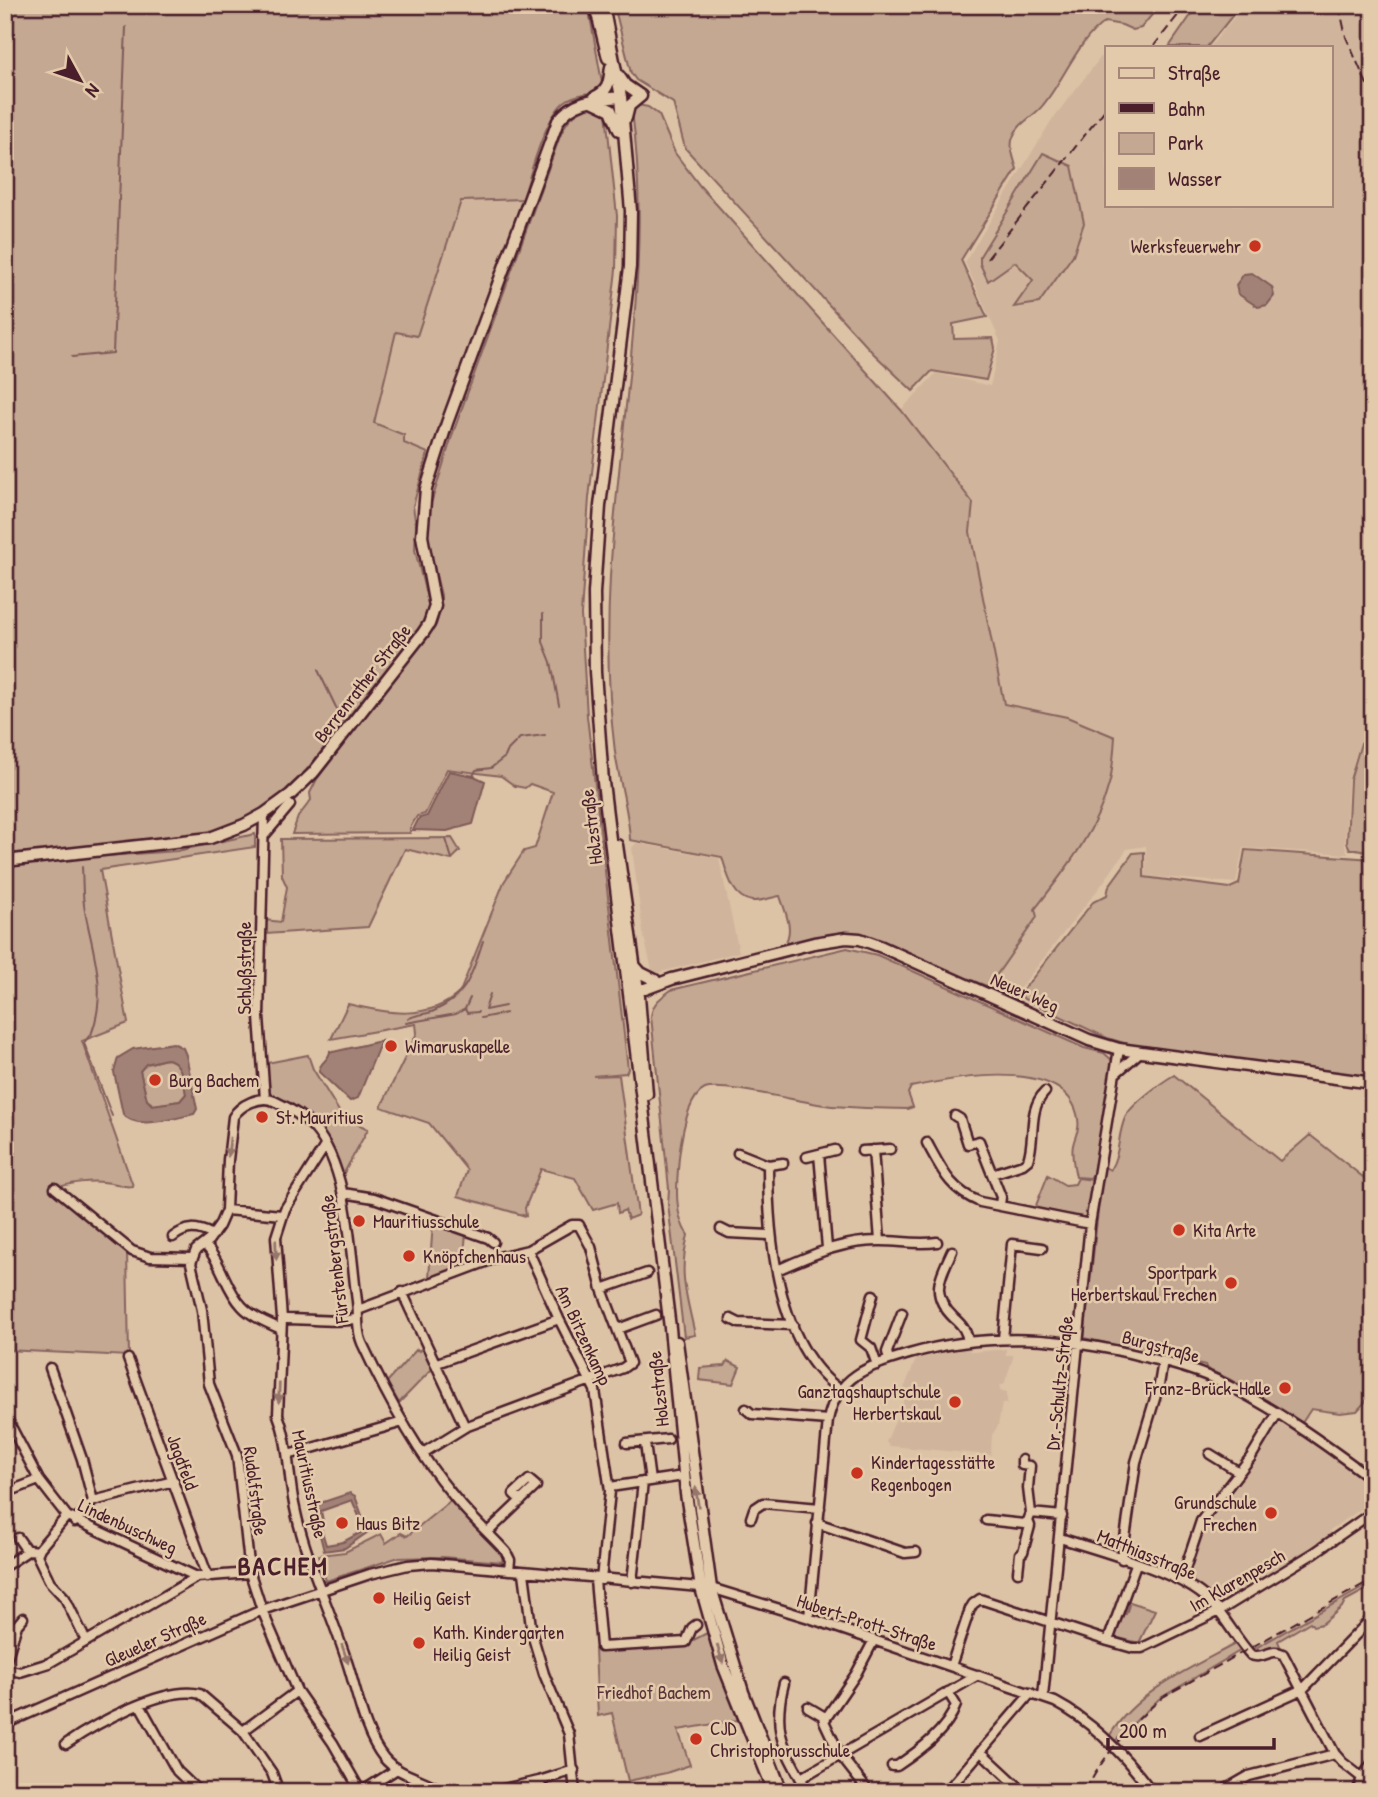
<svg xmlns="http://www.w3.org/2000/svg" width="1378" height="1797" viewBox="0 0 1378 1797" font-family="'Patrick Hand',sans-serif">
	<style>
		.built { fill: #d0b59c }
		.green { fill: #c4a892; stroke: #87645e; stroke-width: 2 }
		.water { fill: #a28276; stroke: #7f5a58; stroke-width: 2; fill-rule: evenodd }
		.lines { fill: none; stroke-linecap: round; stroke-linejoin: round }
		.stream { stroke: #7f5a58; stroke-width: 2 }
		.minor-casing { stroke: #4a1f2b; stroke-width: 13 }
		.major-casing { stroke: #4a1f2b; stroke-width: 15 }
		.minor { stroke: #e3caab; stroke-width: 8 }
		.major { stroke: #e3caab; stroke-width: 10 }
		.rail { stroke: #4a1f2b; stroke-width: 2; stroke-dasharray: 10 5; stroke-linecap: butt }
		.oneway { fill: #96746b }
		.poi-dot { fill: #c8321e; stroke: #e3caab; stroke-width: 2.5 }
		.labels { text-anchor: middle; stroke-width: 5; stroke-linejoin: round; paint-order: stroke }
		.poi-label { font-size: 19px; fill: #4a1f2b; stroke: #e3caab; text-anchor: start }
		.street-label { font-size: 19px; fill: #4a1f2b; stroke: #e3caab }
		.park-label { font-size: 19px; fill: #5c343a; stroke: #e3caab }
		.district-label { font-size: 26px; font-weight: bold; letter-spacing: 2px; fill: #4a1f2b; stroke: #e3caab }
	</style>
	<rect width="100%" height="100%" fill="#ddc3a6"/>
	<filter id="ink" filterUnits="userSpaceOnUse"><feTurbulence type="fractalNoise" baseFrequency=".0143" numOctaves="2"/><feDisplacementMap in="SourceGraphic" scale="14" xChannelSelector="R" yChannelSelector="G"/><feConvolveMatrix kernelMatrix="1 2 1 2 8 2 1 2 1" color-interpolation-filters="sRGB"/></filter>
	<g filter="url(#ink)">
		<path class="built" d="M1244 5H1373V745L1360 742 1348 782 1345 845 1348 854 1243 848 1236 883 1145 876 1146 846 1127 849 1103 883 1014 996 991 984 1037 917 1035 909 1078 854 1067 717 1004 705 970 532 973 503 901 410 936 373 990 386 1000 341 965 262 1051 121 1107 49V205H1331V47H1210Z
			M523 199 428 453 404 443 374 423 397 332 417 335 461 200Z
			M636 843 719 858 739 952 653 974 643 933 632 848Z
			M965 1348 973 1352 1006 1349V1355H1014L1004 1385H1000V1390L1007 1392V1404H1002L998 1426 992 1435 991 1455 889 1446 886 1442 904 1400 900 1398 916 1359Z
			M1279 1423 1297 1432 1356 1472 1373 1486V1501L1330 1530 1331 1537 1316 1546 1314 1545 1308 1550V1552L1265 1579 1219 1604 1189 1581 1187 1576 1210 1517 1246 1472Z"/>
		<path class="green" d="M5 5H588L603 88C592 95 577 93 567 100 546 113 530 175 523 199L461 201 417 336 396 332 374 423 404 435V443L428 453 413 506 416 526 415 550 429 607 421 626 297 782 256 814 209 833 179 839 5 854Z
			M614 5H1160L1141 28 1133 30 1122 25 1105 22C1080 37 1063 81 1043 105 1035 116 1018 123 1013 137 1009 147 1014 159 1017 169L961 260 987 317 953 324 954 339 993 338 995 348 986 380 932 371 913 391 873 353 685 148 673 103 636 80 631 73Z
			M1198 5H1241L1207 47H1169Z
			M638 105 648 107 659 115 675 153 700 186 901 410 973 503 970 532 1004 704 1067 717 1115 737C1114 752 1113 767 1110 781 1097 831 1066 869 1035 909L1037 917 991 983 987 986 929 965 866 935 853 933 828 934 784 945C795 930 785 912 780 896 772 897 760 902 752 901 732 898 727 873 722 857L630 840C629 812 619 781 615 752 608 696 607 632 610 577 619 421 653 267 632 111Z
			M591 107 606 113 617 216 616 270 589 498 581 615 587 716 628 1069 626 1073 593 1076 619 1075 638 1215 628 1219 625 1210 618 1213 617 1203 593 1210 575 1178 541 1169 525 1208 526 1216 458 1196 467 1170 429 1123 381 1107 417 1033 416 1024 331 1039 348 1004C385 1013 429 1022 460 992L504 882 524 851 535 848 553 792 530 784 525 788 515 786 501 776 447 769 425 814 417 816 410 828V833L292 834 298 817 311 800 310 793 317 779 436 625 441 608V595L428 543 429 510 453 433 559 139C566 121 572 112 591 107Z
			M1043 153 1072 166 1084 223 1073 255 1039 303 1014 307 1033 280 1015 262 988 281 980 264V256Z
			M1361 743 1373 746V853L1350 849 1347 843 1350 780Z
			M255 834V847L100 870 128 1023 82 1041 133 1186C123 1188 121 1184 111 1183 92 1179 68 1183 50 1190L127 1252 129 1356 5 1350V867L76 858 177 851Z
			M452 838 460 851 451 860 405 849 368 927 266 934 264 920 281 922 287 887 282 876 281 839Z
			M1245 850 1373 859V1077L1227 1061 1131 1045 1107 1038 1024 999 1020 994 1093 902 1107 895 1109 886 1133 853 1144 852V877L1230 888 1239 884Z
			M847 948 877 955 1084 1048 1104 1053 1113 1061 1093 1174 1090 1178 1076 1177C1074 1168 1071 1155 1073 1145 1076 1132 1081 1129 1077 1114 1062 1057 953 1078 911 1087L908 1093 913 1107 907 1109C882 1109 857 1108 832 1106 808 1104 722 1082 705 1089 687 1097 681 1140 679 1157 677 1181 673 1215 688 1235 678 1276 687 1296 695 1335L684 1337 668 1204 669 1189 651 1016C653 1003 660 998 671 990Z
			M308 1055 313 1069 342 1116 368 1129 344 1173H341L325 1139 270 1094 267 1063Z
			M166 1059C182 1060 184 1080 186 1094L180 1101 154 1105 147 1100 140 1071 146 1064Z
			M1174 1075 1280 1161 1310 1135 1373 1185V1393L1357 1411 1340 1413 1311 1409 1302 1423 1229 1379 1207 1369 1205 1366 1084 1338 1103 1166 1110 1170C1121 1152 1117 1136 1125 1118 1130 1105 1162 1082 1174 1075Z
			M1048 1175 1065 1185 1075 1184 1078 1178 1093 1180 1087 1218 1035 1208Z
			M433 1222 466 1233 463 1266 429 1278Z
			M424 1346 434 1367 399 1403 387 1382 417 1349 419 1351Z
			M728 1361 740 1367 733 1384 699 1380 700 1368 725 1366Z
			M450 1501 503 1555 502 1562 442 1557 396 1558 326 1581 319 1555 345 1552 381 1534 386 1543 401 1533 407 1536Z
			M1373 1582 1372 1592 1369 1588 1345 1601 1342 1607 1322 1624 1313 1626 1310 1622 1278 1641 1280 1646 1259 1652 1252 1650Z
			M1127 1601 1155 1610 1139 1643 1114 1637 1121 1613 1126 1614 1129 1605 1126 1603Z
			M707 1633 738 1720 678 1730 690 1765 666 1773 628 1781 612 1713 598 1716 595 1649 684 1645Z
			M1235 1644 1240 1645 1243 1649 1159 1699 1114 1742 1110 1735C1137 1691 1191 1668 1235 1644Z"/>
		<path class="water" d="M1252 273 1272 287 1274 296 1267 305 1258 307 1238 294 1236 285 1244 274Z
			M449 771 474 776 485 781 473 824 447 831 413 830 419 818 427 816Z
			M381 1041 358 1098 350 1101 319 1072C318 1063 330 1060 330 1051L333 1052Z
			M173 1043 183 1048 186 1055 197 1109 194 1114C176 1118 135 1131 123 1114L114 1072 118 1058 133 1049ZM166 1059C182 1060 183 1080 186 1094L180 1101 152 1105 147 1100 140 1071 146 1064Z
			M350 1493 355 1496 368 1532 345 1548 324 1551 313 1508 317 1504ZM352 1500 365 1530 343 1542 326 1545 321 1528 324 1526 321 1511Z"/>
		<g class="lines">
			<path class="stream" d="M72 357 113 353 126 27
				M543 614V642L551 662 559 705
				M318 670 345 726
				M321 754 332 741
				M473 776 476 770 491 768 505 757 508 750 520 738 545 735
				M446 839 452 859
				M82 867C83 882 82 897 85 911 93 954 108 991 91 1035
				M490 994 485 1010 505 1006
				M465 1009 470 998
				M481 1018 506 1013
				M408 1019C416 1014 425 1015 434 1011 468 996 472 973 483 941
				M406 1023 456 1014 465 1009 467 1013 478 1012
				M89 1036 84 1043 112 1116"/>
			<g class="minor-casing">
				<path id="minor" d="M264 814 259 1017 265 1099
					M263 837 290 805
					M1116 1073 1139 1053
					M955 1116 960 1119 968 1144 979 1141 1001 1197 1000 1205
					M927 1143C942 1170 950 1190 980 1202L1090 1224
					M325 1146 285 1209 276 1237 282 1319 278 1415C289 1443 288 1474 294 1504 305 1559 331 1611 348 1665 357 1693 365 1735 384 1758 399 1776 426 1779 444 1792
					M873 1150 880 1241
					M862 1151 890 1149
					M738 1153 768 1165 783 1163
					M819 1154 827 1248
					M807 1157 835 1150
					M768 1165C768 1236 777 1344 839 1389
					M992 1174 1023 1164 1028 1160C1036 1138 1027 1110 1045 1092
					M55 1188 132 1251 150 1257 192 1258
					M343 1193 374 1198 488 1238 493 1242
					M226 1210 282 1215
					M721 1229 729 1233 769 1235
					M173 1237C187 1226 197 1227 213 1235
					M204 1244C222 1262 225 1288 242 1306 252 1317 268 1323 281 1329
					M952 1251C940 1278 929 1294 954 1318 962 1325 967 1331 968 1342
					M777 1270C812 1255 843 1240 882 1241 900 1241 918 1245 937 1242
					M602 1289 647 1273
					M402 1292 465 1427
					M873 1295 861 1340 871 1348 877 1365
					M358 1310 499 1257 528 1250 559 1319 595 1390 610 1491 601 1580
					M282 1319C303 1318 341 1324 358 1318
					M731 1319 739 1323 793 1325
					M618 1329 656 1315
					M1003 1339 1012 1244 1042 1248
					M128 1359 208 1577
					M889 1360 887 1352 902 1313
					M437 1363 559 1319
					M50 1368 82 1459 93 1501
					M746 1409 752 1414 828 1420
					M5 1415 39 1480 67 1516 197 1577 250 1573
					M627 1443 668 1439
					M645 1443 650 1481
					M423 1453 465 1427 623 1368 630 1363 602 1289 591 1247 579 1225H572L528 1250
					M1210 1454 1239 1472
					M288 1455 403 1422
					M1022 1460V1465L1030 1466 1028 1488 1031 1513
					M610 1487 677 1477
					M5 1493 39 1480
					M67 1516 40 1548 37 1555 50 1582 65 1598 86 1641
					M751 1518 754 1509 763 1503 820 1508
					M986 1520 1024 1524 1028 1521 1031 1513 1062 1516
					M75 1522 93 1501 174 1481
					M817 1523 905 1553 916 1552
					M488 1532 536 1486 529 1480 514 1494 521 1501
					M18 1538 27 1551
					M1060 1538C1100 1551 1173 1570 1204 1596 1224 1613 1234 1637 1251 1655 1263 1660 1271 1647 1283 1654L1335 1754 1342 1762 1370 1784
					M1122 1559 1136 1462 1159 1385 1163 1361
					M5 1566 29 1550 38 1551
					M1018 1572 1020 1554 1023 1552 1030 1526 1028 1521
					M524 1573 532 1634 544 1674 569 1734 575 1792
					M595 1580 601 1647 686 1642 692 1628 696 1625
					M1181 1581 1201 1521 1251 1457 1277 1414
					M632 1582 643 1482
					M809 1618 828 1420C837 1375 869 1366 909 1354 988 1331 1066 1337 1145 1357 1171 1364 1197 1370 1221 1382 1275 1408 1325 1444 1373 1480
					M1108 1641 1136 1564
					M5 1664 17 1625 23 1618
					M951 1666 970 1609 973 1604 980 1599 1108 1641 1133 1648H1142L1219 1611 1314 1553 1373 1512
					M5 1669 20 1672 49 1663 197 1577
					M784 1683C771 1733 785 1749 808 1792
					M1043 1697 1090 1224 1119 1049
					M140 1705 177 1771 199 1792
					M808 1707 825 1717
					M5 1724 262 1610 370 1574 408 1565 432 1563 711 1588 809 1618 1055 1702C1093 1722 1127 1758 1152 1792
					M243 1731 272 1773 279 1792
					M1200 1736 1303 1689 1373 1617
					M66 1744C95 1724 165 1685 200 1694L243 1731 297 1691
					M981 1752 1024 1792
					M892 1766H897C919 1751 947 1731 956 1705L948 1692
					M801 1778 978 1675
					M539 1781 543 1792
					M361 1792 333 1743 297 1691 262 1610 250 1573 237 1455 209 1384 202 1310 191 1263 196 1250 209 1240 219 1226 226 1210 228 1160 233 1117C240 1105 260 1095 274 1101 287 1107 304 1117 314 1128 349 1168 350 1251 357 1301 359 1315 356 1330 362 1343 386 1395 415 1450 452 1494 468 1515 489 1533 506 1552L510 1560 509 1570
					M361 1792 397 1769
					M490 1792 539 1781 574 1770
					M869 1792 840 1755 824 1721 856 1674 874 1640
					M946 1792 1031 1693
					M1221 1792 1249 1776 1335 1754
					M1357 1792 1362 1778 1373 1762"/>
			</g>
			<g class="major-casing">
				<path id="major" d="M595 5 608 58
					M603 5 621 97 631 211 630 267 600 506 594 593 595 672 603 782 670 1328 686 1494 701 1588 723 1665 774 1792
					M619 76 625 85 641 96 629 106 626 118
					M595 97C610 90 609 81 611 67
					M592 101 611 110 619 130
					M617 845 639 997 647 1094
					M5 861 210 838 244 825 264 814 290 795 313 773 423 633 429 624 435 606 422 536 426 489 447 423 558 121C574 99 596 99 621 97
					M633 964 641 973 655 980
					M633 989H645L672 979 814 943 846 938 860 939 882 947 1089 1040 1119 1049 1373 1083
					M677 1342 711 1588 743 1692 782 1792"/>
			</g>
			<use href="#minor" class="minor"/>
			<use href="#major" class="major"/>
			<path class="rail" d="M1339 5 1346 37 1373 98
				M1153 47 1186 5
				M987 259 1107 107
				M1085 1792C1104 1754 1131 1724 1163 1697L1373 1579"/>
		</g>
		<defs><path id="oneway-solid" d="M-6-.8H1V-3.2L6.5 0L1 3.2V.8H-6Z" transform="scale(1.75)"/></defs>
		<g class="oneway">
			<use href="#oneway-solid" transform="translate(229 1147) rotate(96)"/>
			<use href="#oneway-solid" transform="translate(276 1250) rotate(88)"/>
			<use href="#oneway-solid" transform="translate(279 1393) rotate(92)"/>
			<use href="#oneway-solid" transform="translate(697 1497) rotate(-98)"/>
			<use href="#oneway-solid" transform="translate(345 1654) rotate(71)"/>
			<use href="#oneway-solid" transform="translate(720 1654) rotate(74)"/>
		</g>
	</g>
	<g class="poi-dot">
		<circle cx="1255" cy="246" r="7"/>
		<circle cx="391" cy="1046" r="7"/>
		<circle cx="155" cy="1080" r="7"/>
		<circle cx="262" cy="1117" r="7"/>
		<circle cx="359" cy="1221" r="7"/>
		<circle cx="1179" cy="1230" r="7"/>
		<circle cx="409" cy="1256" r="7"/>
		<circle cx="1231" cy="1283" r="7"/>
		<circle cx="1285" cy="1388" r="7"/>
		<circle cx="955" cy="1402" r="7"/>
		<circle cx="857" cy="1473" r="7"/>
		<circle cx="1271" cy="1513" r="7"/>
		<circle cx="342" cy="1523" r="7"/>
		<circle cx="379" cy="1598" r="7"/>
		<circle cx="419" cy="1643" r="7"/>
		<circle cx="696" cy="1739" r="7"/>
	</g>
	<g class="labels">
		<g class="poi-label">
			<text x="1241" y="253" text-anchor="end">Werksfeuerwehr</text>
			<text x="405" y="1053">Wimaruskapelle</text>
			<text x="169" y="1087">Burg Bachem</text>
			<text x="276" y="1124">St. Mauritius</text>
			<text x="373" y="1228">Mauritiusschule</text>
			<text x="1193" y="1237">Kita Arte</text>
			<text x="423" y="1263">Knöpfchenhaus</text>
			<text x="1217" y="1279" text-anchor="end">Sportpark<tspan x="1217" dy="22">Herbertskaul Frechen</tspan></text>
			<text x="1271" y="1395" text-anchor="end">Franz-Brück-Halle</text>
			<text x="941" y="1398" text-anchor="end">Ganztagshauptschule<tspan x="941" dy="22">Herbertskaul</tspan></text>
			<text x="871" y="1469">Kindertagesstätte<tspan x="871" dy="22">Regenbogen</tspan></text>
			<text x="1257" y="1509" text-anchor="end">Grundschule<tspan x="1257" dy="22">Frechen</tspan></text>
			<text x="356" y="1530">Haus Bitz</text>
			<text x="393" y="1605">Heilig Geist</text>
			<text x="433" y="1639">Kath. Kindergarten<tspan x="433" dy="22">Heilig Geist</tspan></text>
			<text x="710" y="1735">CJD<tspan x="710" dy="22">Christophorusschule</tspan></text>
		</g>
		<g class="street-label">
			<text transform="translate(362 683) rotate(-52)" y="7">Berrenrather Straße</text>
			<text transform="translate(591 827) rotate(-97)" y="7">Holzstraße</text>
			<text transform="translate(244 968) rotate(-90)" y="7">Schloßstraße</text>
			<text transform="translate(1025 992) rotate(24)" y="7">Neuer Weg</text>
			<text transform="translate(334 1259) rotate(-97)" y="7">Fürstenbergstraße</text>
			<text transform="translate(584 1335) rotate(65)" y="7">Am Bitzenkamp</text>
			<text transform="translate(1161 1346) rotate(15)" y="7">Burgstraße</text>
			<text transform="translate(1059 1383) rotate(-84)" y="7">Dr.-Schultz-Straße</text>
			<text transform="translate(658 1389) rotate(-96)" y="7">Holzstraße</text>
			<text transform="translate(183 1462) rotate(70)" y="7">Jagdfeld</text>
			<text transform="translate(310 1484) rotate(78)" y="7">Mauritiusstraße</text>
			<text transform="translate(256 1491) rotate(83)" y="7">Rudolfstraße</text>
			<text transform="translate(128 1526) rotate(25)" y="7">Lindenbuschweg</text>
			<text transform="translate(1147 1554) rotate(22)" y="7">Matthiasstraße</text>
			<text transform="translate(1237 1580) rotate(-30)" y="7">Im Klarenpesch</text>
			<text transform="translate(867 1622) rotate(18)" y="7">Hubert-Prott-Straße</text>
			<text transform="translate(155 1639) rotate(-24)" y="7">Gleueler Straße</text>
		</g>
		<g class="park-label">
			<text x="654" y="1699">Friedhof Bachem</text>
		</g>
		<g class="district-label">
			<text x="283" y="1575">BACHEM</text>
		</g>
	</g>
	<rect width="1378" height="1797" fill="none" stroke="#e3caab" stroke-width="28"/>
	<rect x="14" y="14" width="1350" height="1769" fill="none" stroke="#4a1f2b" stroke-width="2.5" filter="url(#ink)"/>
	<rect x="1105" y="46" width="228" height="161" fill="#e3caab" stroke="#a68678" stroke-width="2"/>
	<rect x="1119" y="68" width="35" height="10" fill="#e3caab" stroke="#a68678" stroke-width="2"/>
	<text x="1168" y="80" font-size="21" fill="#4a1f2b">Straße</text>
	<rect x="1119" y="103" width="35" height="10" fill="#4a1f2b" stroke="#a68678" stroke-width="2"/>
	<text x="1168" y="116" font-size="21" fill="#4a1f2b">Bahn</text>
	<rect x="1119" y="133" width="35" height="21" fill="#c4a892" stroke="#a68678" stroke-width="2"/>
	<text x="1168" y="150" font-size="21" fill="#4a1f2b">Park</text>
	<rect x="1119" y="168" width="35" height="21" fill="#a28276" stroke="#a68678" stroke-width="2"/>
	<text x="1168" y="186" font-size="21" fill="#4a1f2b">Wasser</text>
	<g transform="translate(80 80) rotate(130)" stroke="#e3caab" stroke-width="5" paint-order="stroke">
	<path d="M0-5L12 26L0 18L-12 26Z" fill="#4a1f2b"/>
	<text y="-10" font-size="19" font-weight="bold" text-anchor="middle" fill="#4a1f2b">N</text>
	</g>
	<path d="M1108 1738v10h166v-10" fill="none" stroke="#4a1f2b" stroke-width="3.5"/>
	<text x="1119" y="1738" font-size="21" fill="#4a1f2b" stroke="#e3caab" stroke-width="5" paint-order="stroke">200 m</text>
</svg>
